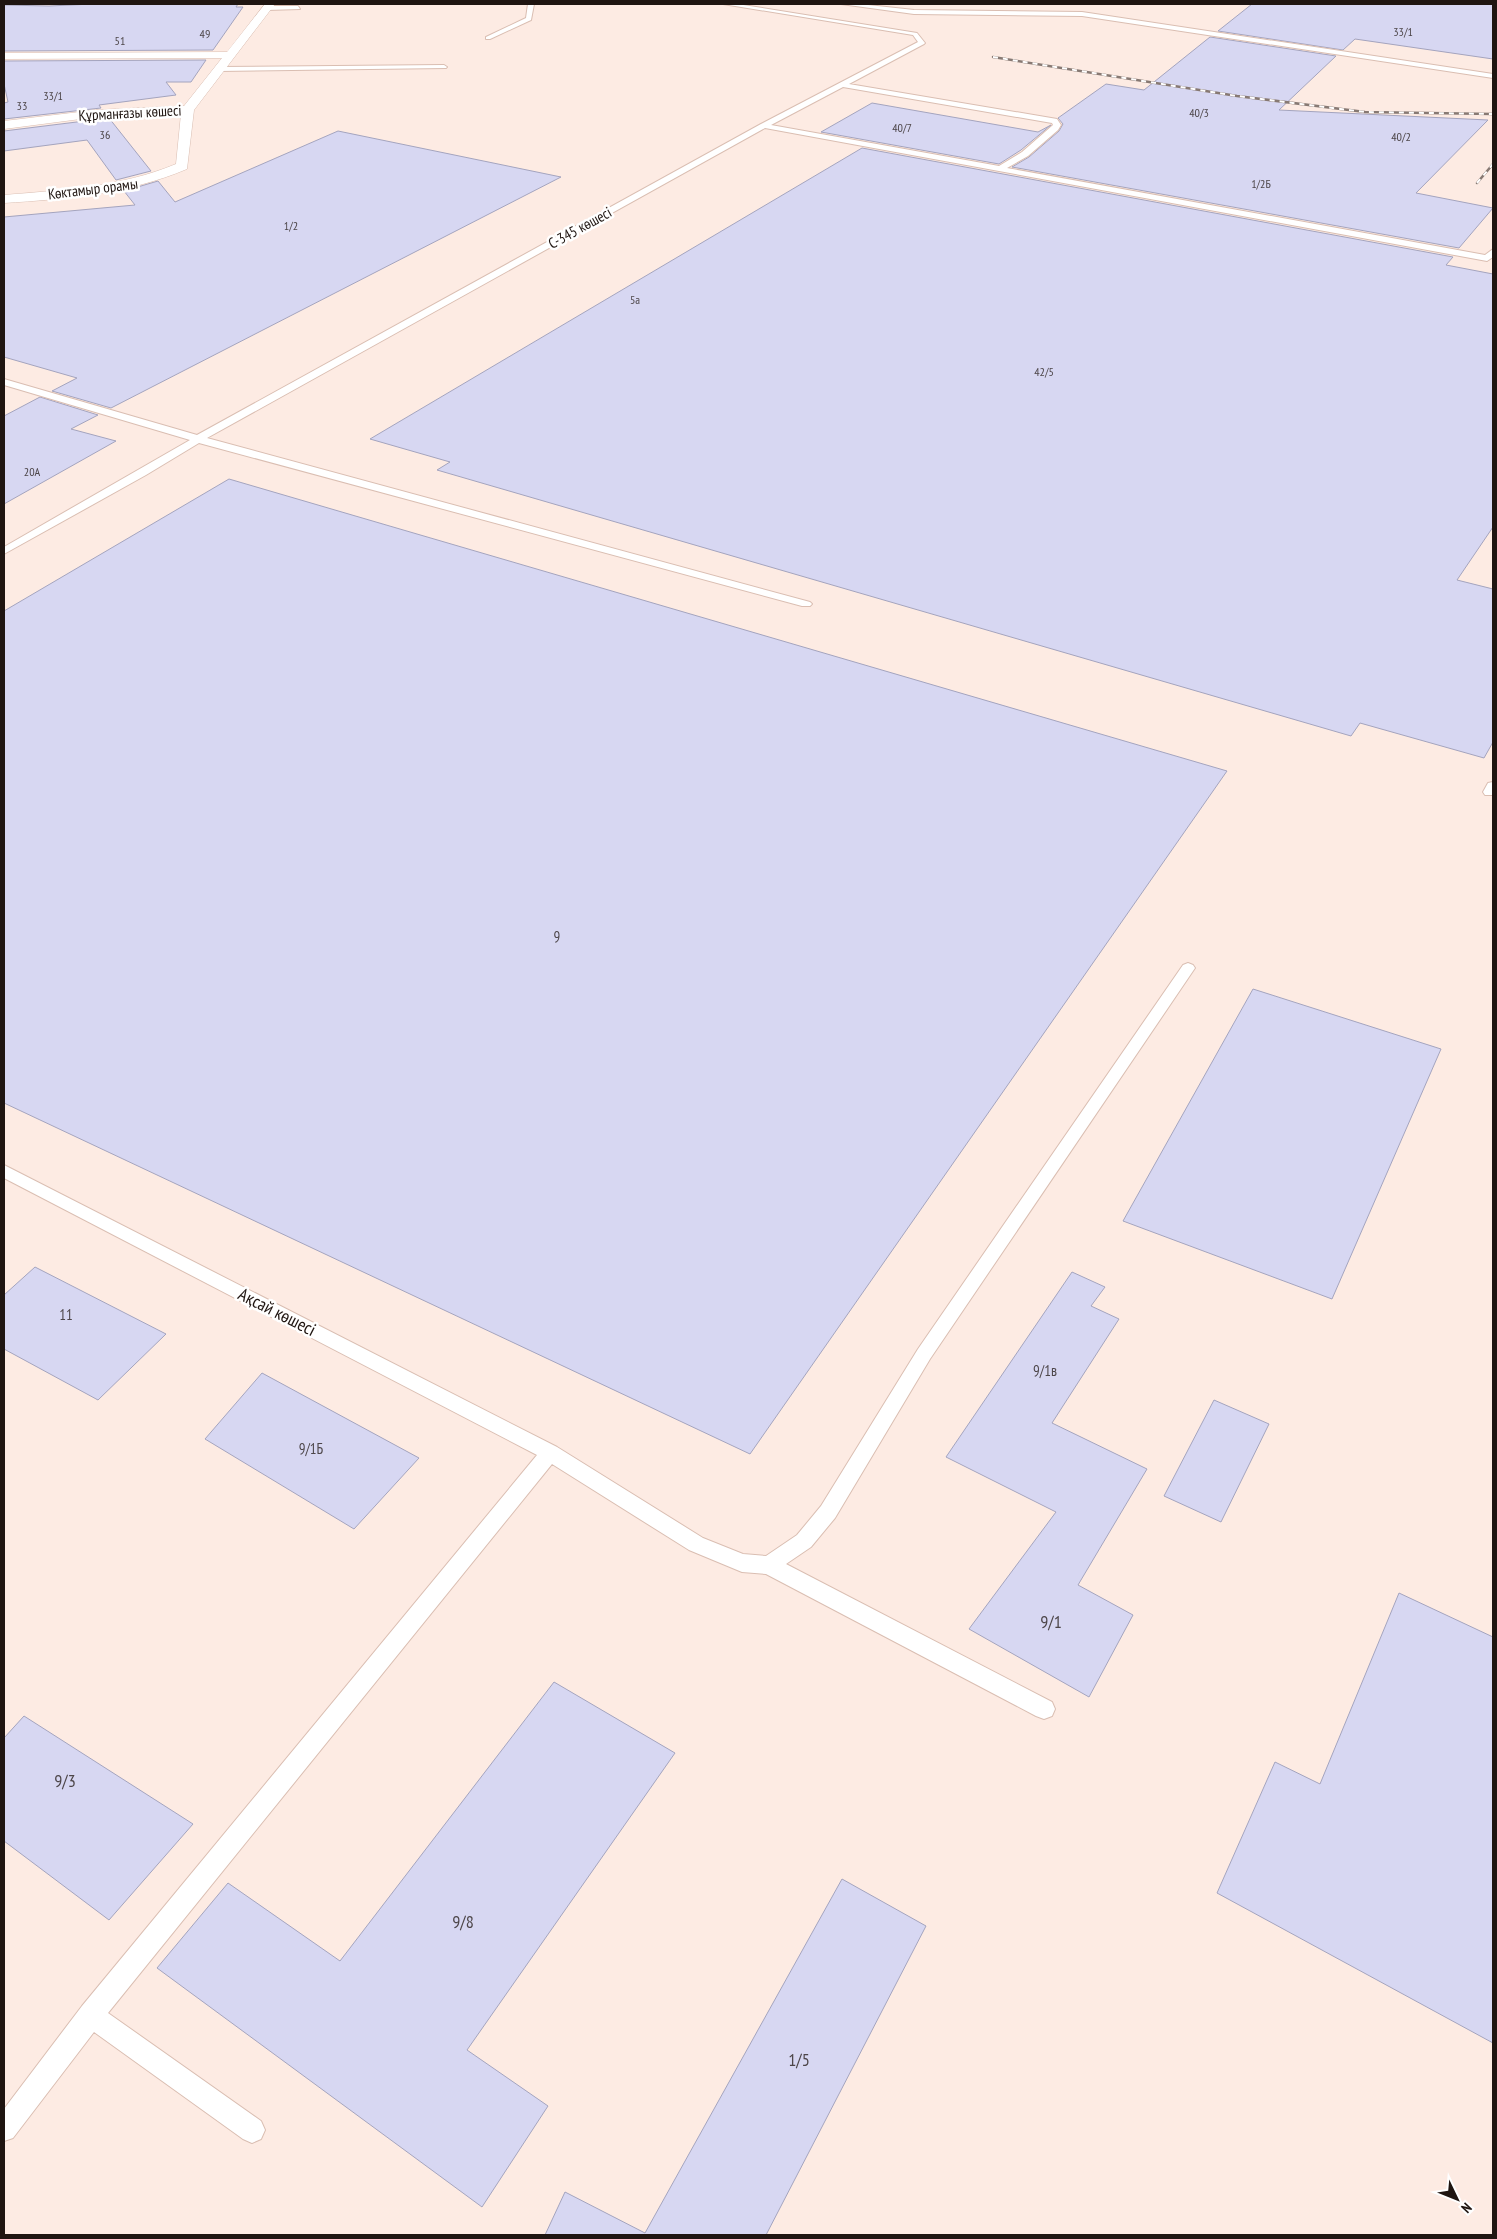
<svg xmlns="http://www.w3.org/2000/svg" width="1497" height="2239" viewBox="0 0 1497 2239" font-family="'PT Sans Narrow',sans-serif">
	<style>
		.building { fill: #d7d7f2; stroke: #a4a4be }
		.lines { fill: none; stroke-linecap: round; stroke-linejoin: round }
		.lane-casing { stroke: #dabeb2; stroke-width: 2 }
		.street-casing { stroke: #dabeb2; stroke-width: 1 }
		.lane { fill: #fff; fill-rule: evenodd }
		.street { fill: #fff; fill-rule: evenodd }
		.rail-casing { stroke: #877973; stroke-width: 2.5 }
		.rail { stroke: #fff; stroke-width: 2; stroke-dasharray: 5; stroke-linecap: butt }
		.labels { text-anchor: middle; stroke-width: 5; stroke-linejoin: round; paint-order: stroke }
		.far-number-label { font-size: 12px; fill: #4d4649 }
		.far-street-label { font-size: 15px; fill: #1f1511; stroke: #fff }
		.number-label { font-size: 15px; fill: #4d4649 }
		.street-label { font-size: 18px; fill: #1f1511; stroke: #fff }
		.near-number-label { font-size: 18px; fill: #4d4649 }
	</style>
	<rect width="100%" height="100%" fill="#fdebe3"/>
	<path class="building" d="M93 4H238L236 7H243L213 50 4 51V5L49 6Z
		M1252 4H1493V59L1355 39 1343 50 1218 31Z
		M1210 37 1336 56 1279 110 1488 120 1416 193 1493 208 1459 248 1012 167 1029 157 1059 131 1063 124 1058 118 1106 84 1144 90Z
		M206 60 191 82H166L176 95 99 105 101 108 4 119V103L8 102 4 84V61Z
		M872 103 1038 132 1051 125 1021 150 999 164 821 132Z
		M109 118 151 171 116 180 87 140 4 151V131Z
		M338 131 561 177 111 408 52 391 77 378 4 357V217L135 205 124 191 158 181 175 202Z
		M862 148 1453 257 1446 265 1493 274V527L1457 580 1493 589V742L1484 758 1360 723 1351 736 437 470 450 462 370 439Z
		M40 397 98 415 71 429 116 441 4 504V416Z
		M229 479 1227 771 750 1454 4 1103V611Z
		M1253 989 1441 1049 1332 1299 1123 1221Z
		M35 1267 166 1334 98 1400 4 1349V1295Z
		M1072 1272 1105 1287 1091 1306 1119 1319 1052 1423 1147 1469 1078 1585 1133 1615 1089 1697 969 1629 1056 1512 946 1457Z
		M262 1373 419 1458 354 1529 205 1439Z
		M1214 1400 1269 1424 1221 1522 1164 1496Z
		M1399 1593 1493 1637V2043L1217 1893 1275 1762 1320 1784Z
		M554 1682 675 1753 467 2050 548 2106 482 2207 157 1968 228 1883 340 1961Z
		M24 1716 193 1824 109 1920 4 1841V1738Z
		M842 1879 926 1926 766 2235H545L565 2192 645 2233Z"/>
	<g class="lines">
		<g class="lane-casing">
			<path id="lane" d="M528 4H534L531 20 490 39H486V37L526 18Z
				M723 4H737L917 33 925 43 924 44 849 84 1057 119 1061 125 1058 130 1028 156 1007 168 1485 255 1493 249V257L1487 261 765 128 207 438 810 602 812 604 810 606H802L199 443 146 475 4 554V547L190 440 4 385V379L197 435 761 124 918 42 913 35 907 34ZM843 87 1052 123 1053 125 1022 152 999 166 771 125Z
				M841 4H859L914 10 1082 12 1493 74V78L1082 16 914 14Z
				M298 6 300 9 267 10 264 8 267 6Z
				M444 65 447 67 446 68 219 71 216 69 219 67Z
				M1493 782V795H1485L1483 792 1488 783Z
				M1188 963 1193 965 1195 968 930 1359 835 1518 811 1547 786 1564 1052 1702 1055 1709 1052 1716 1044 1719 1036 1716 766 1574 742 1572 689 1550 552 1464 108 2013 261 2121 265 2130 261 2139 252 2143 243 2139 94 2032 13 2138 4 2141V2109L82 2006 537 1455 4 1178V1165L557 1447 703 1538 743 1554 766 1556 797 1535 821 1506 918 1349 1183 965Z"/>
		</g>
		<g class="street-casing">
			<path id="street" d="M265 4H275L194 110 187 169C128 194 66 199 4 203V195C63 190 121 187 176 164L181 114 96 117 4 129V121L96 110 184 106 222 58 4 59V53L227 52Z"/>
		</g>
		<use href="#lane" class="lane"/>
		<use href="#street" class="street"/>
		<g class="rail-casing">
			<path id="rail" d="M993 57 1237 96 1365 112 1493 114
				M1477 183 1493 164"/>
		</g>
		<use href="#rail" class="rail"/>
	</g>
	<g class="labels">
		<g class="far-number-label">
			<text x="1403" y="36">33/1</text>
			<text x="205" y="38">49</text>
			<text x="120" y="45">51</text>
			<text x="53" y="100">33/1</text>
			<text x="22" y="110">33</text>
			<text x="1199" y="117">40/3</text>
			<text x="902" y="132">40/7</text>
			<text x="105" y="139">36</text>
			<text x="1401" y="141">40/2</text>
			<text x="1261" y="188">1/2Б</text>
			<text x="291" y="230">1/2</text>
			<text x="635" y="304">5а</text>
			<text x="1044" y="376">42/5</text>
			<text x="32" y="476">20А</text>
		</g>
		<g class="far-street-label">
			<text transform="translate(130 113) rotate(-3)" y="5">Құрманғазы көшесі</text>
			<text transform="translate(93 189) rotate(-7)" y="5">Көктамыр орамы</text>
			<text transform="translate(580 228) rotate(-29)" y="5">С-345 көшесі</text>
		</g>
		<g class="number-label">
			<text x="557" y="942">9</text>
			<text x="66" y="1320">11</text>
			<text x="1045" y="1376">9/1в</text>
			<text x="311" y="1454">9/1Б</text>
		</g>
		<g class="street-label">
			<text transform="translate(277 1312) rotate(27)" y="6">Ақсай көшесі</text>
		</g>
		<g class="near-number-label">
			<text x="1051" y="1628">9/1</text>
			<text x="65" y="1787">9/3</text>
			<text x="463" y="1928">9/8</text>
			<text x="799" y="2066">1/5</text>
		</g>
	</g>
	<rect width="1497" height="2239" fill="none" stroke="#1f1511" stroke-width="10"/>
	<g transform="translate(1457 2199) rotate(133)" stroke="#ffffff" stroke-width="4" paint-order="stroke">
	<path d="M0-4L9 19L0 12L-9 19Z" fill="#1f1511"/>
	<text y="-8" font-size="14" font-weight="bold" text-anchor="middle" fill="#1f1511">N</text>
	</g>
</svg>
